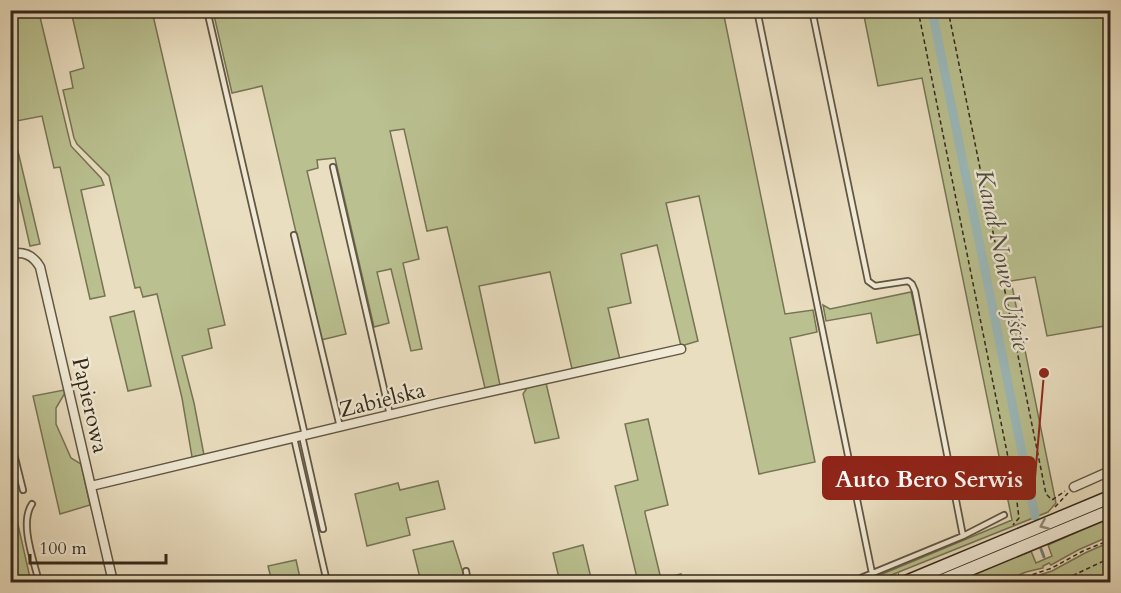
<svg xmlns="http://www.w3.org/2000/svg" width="1121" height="593" viewBox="0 0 1121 593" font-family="Cardo,serif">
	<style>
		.green { fill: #bac090; stroke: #767454; stroke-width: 1.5 }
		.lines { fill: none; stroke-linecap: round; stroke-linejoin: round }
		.stream { stroke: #71807b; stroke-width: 3 }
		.canal { stroke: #9bbabc; stroke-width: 9 }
		.service-casing { stroke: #615643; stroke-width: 8 }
		.minor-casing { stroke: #615643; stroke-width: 11 }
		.secondary-casing { stroke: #332819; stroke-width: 15 }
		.path { stroke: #332819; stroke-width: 1.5; stroke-dasharray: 4.5 3; stroke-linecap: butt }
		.service { stroke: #f1ead6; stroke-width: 4.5 }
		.minor { stroke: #f1ead6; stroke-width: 8 }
		.secondary { stroke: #f1ead6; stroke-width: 12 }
		.oneway { stroke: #928978 }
		.labels { text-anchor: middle; stroke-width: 4.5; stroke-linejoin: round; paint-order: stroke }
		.street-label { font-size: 22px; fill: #332819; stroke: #f1ead6 }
		.water-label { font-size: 24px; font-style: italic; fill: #4d4c42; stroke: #f1ead6 }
		.leader { fill: none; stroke: #8f2418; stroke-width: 2 }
		.callout-dot { fill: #8f2418; stroke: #f1ead6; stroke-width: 2 }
		.callout { fill: #8f2418; stroke: #8f2418; stroke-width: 2 }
		.callout-label { font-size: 24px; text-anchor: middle; font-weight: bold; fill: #fff }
	</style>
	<rect width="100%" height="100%" fill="#eadec0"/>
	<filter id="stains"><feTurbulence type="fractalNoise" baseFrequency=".00333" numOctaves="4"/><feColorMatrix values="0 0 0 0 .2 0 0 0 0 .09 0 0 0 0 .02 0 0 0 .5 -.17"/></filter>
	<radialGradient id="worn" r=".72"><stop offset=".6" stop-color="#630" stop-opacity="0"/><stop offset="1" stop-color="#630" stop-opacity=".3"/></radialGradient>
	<path class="green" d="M10 11H66L40 17 71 146 101 178 104 185 81 190 105 296 90 299 60 167 54 168 42 116 11 122 40 244 30 246 11 162Z
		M71 11H152L225 325 208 329 212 348 182 356 194 403 204 455 192 457 182 398 157 294 143 297 140 287 135 288 109 176 77 144 74 138 63 90 73 88 70 72 84 68Z
		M213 11H723L785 314 813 310 817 332 790 338 815 462 759 474 699 196 666 203 698 341 681 346 657 245 621 254 631 303 608 308 620 360 572 369 550 272 479 286 500 385 485 388 447 227 427 231 404 129 390 131 419 259 403 263 422 349 411 351 391 269 377 272 389 323 374 327 335 158 317 160 318 168 307 171 346 334 321 340 262 86 232 93Z
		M863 11H1110V325L1047 336 1035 277 1011 281 1056 503 1048 512 874 582H863L1012 520 922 78 878 86Z
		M911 292 921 334 877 343 871 313 826 321 823 305 830 309Z
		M134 311 151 386 128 391 110 317Z
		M546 383 559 438 535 443 523 394 527 388Z
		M64 390 65 393 56 408V424L71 458 81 464 90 505 60 514 33 396Z
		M648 419 668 505 645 511V513L661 579 681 574 683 582H638L615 486 638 480 625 424Z
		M438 481 445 509 406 518 410 535 367 546 355 494 398 483 400 490Z
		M14 507 31 582H11L10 508Z
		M1110 517V536L1078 550 1051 565 1049 563 1043 566V568L1026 572 1002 582H954L1031 551 1036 563 1052 556 1048 545Z
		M453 541 466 582H421L413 550Z
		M1110 542V582H1017L1052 571 1085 553Z
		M583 545 592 582H560L553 553Z
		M296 560 301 582H272L268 566Z"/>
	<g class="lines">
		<path class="stream" d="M1041 549 1044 557"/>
		<path class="canal" d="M932 10 1035 516"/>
		<g class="service-casing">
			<path id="service" d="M207 10 305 435
				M757 10 872 573
				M812 10 868 281 875 286 908 281 912 284 915 291 963 536
				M333 167 390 415
				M294 235 340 427
				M302 436 323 529
				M10 438 23 490
				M294 438 327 582
				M32 504C19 523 34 561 39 582
				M466 571 468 582
				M851 582 963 536 1004 515"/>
		</g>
		<g class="minor-casing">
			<path id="minor" d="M10 254C24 251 33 255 40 267L113 582
				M91 486 439 403 681 349
				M1074 487 1110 471"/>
		</g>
		<g class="secondary-casing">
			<path id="secondary" d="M906 582 1110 497
				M939 582 1110 511"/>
		</g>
		<path class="path" d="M918 10 1017 502 1019 518 1013 525
			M948 10 1046 494 1052 500 1065 491
			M1055 507 1068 493
			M877 582 899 574
			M1011 582 1052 568 1083 551 1110 540
			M1051 582 1074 575 1110 558"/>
		<use href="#service" class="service"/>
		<use href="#minor" class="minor"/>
		<use href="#secondary" class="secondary"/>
	</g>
	<defs><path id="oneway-chevron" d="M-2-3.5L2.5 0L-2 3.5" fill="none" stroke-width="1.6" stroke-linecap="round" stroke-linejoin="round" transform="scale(1.5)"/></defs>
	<use class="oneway" href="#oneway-chevron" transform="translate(1044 525) rotate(157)"/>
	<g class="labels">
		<g class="street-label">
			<text transform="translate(382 399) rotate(-14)" y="8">Zabielska</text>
			<text transform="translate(91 405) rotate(77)" y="8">Papierowa</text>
		</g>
		<g class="water-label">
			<text transform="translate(1003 260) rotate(78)" y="8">Kanał Nowe Ujście</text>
		</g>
	</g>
	<path class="leader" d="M1044 373L1035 478"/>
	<circle class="callout-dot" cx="1044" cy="373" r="6"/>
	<rect class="callout" x="823" y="457" width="212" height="42" rx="6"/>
	<g class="callout-label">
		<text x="929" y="487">Auto Bero Serwis</text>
	</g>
	<rect width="1121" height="593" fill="none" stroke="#eadec0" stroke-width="36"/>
	<rect x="12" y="12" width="1097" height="569" fill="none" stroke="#332819" stroke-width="3"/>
	<rect x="18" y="18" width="1085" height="557" fill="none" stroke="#332819" stroke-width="1.5"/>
	<path d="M30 554v9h136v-9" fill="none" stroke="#332819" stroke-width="3"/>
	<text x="39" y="554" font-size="18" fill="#332819" stroke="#f1ead6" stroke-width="4.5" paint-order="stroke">100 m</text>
	<rect width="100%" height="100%" filter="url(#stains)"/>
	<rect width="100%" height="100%" fill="url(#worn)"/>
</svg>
